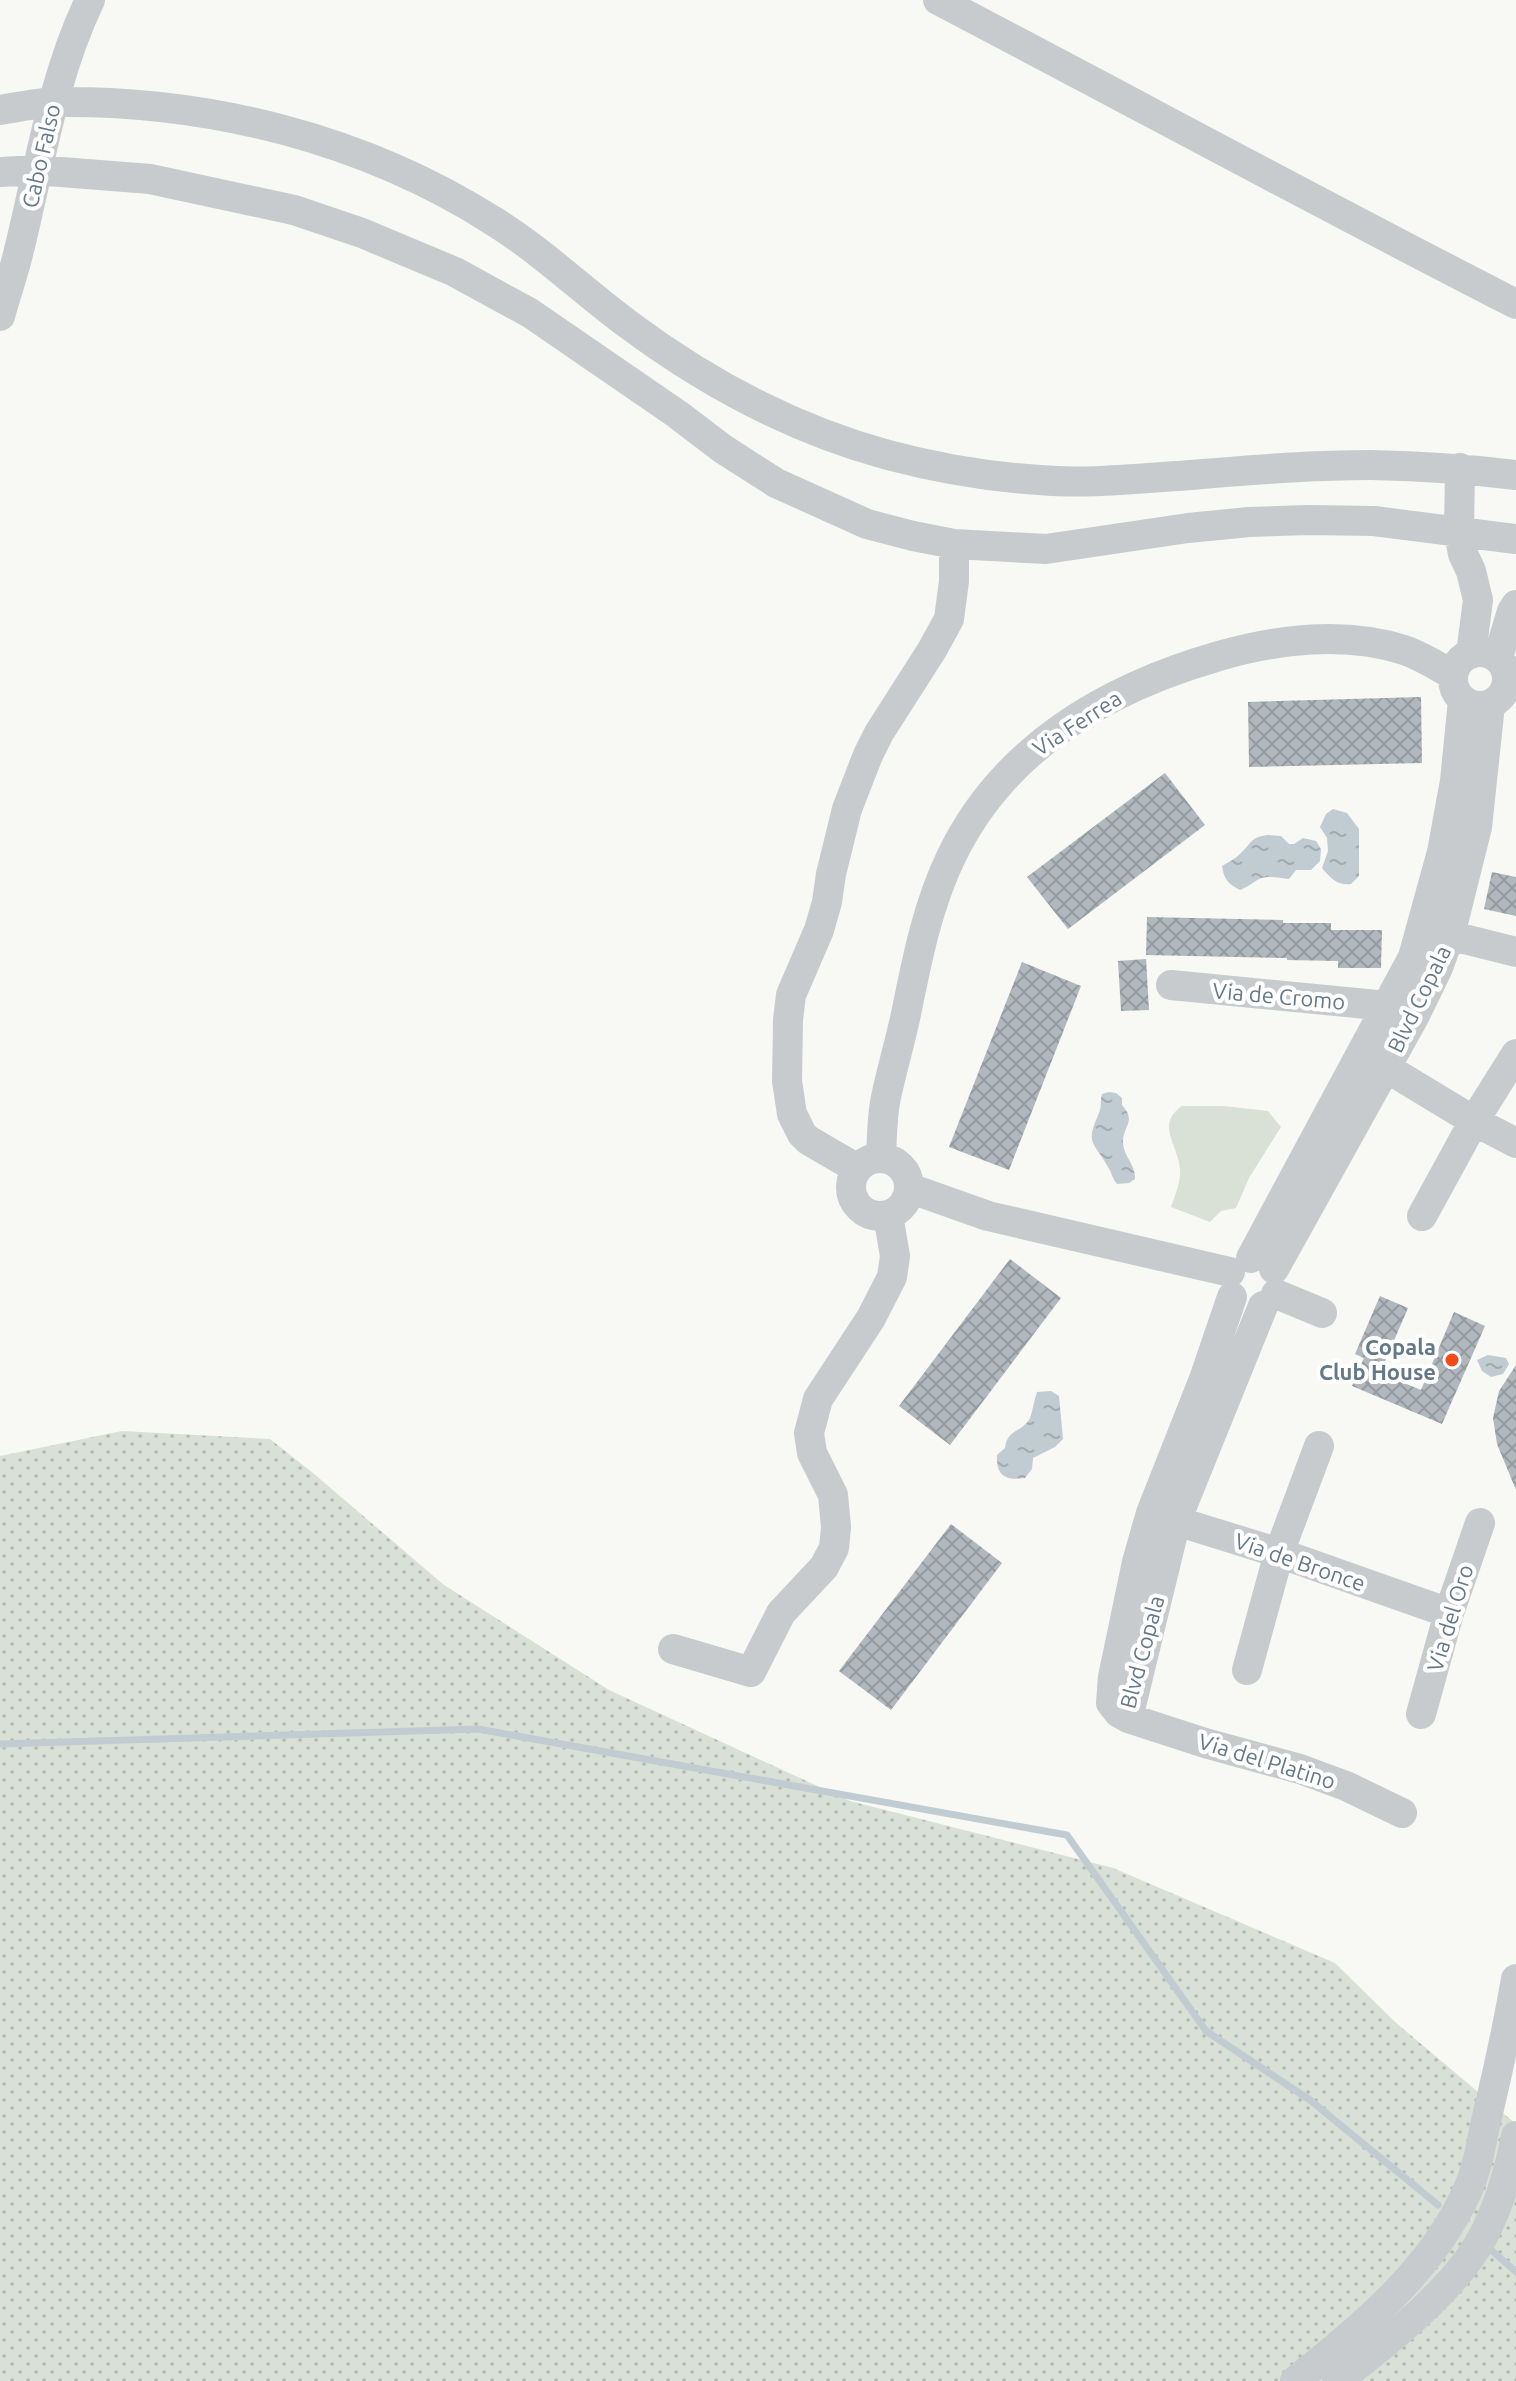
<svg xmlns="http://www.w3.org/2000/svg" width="1516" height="2381" viewBox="0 0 1516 2381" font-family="Ubuntu,sans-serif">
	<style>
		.grass { fill: url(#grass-dots) }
		.park { fill: #d9e0d5 }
		.water { fill: url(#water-ripples) }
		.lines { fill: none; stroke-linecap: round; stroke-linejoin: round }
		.stream { stroke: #c0ccd1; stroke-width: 7 }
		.building { fill: url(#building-cross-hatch) }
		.minor { stroke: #c7cbce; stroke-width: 30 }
		.poi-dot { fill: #f44918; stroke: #fff; stroke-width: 3 }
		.labels { text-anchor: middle; stroke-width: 8; stroke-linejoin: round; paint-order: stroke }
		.street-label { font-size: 22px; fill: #647888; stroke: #fff }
		.poi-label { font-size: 22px; font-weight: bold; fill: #647888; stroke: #fff; text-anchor: end }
	</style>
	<defs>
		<pattern id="grass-dots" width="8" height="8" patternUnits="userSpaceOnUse" patternTransform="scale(2)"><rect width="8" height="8" fill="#d9e0d5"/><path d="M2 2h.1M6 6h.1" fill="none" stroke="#b4bab3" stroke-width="1.8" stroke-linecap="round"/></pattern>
		<pattern id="water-ripples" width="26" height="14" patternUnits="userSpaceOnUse" patternTransform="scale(2)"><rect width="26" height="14" fill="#c0ccd1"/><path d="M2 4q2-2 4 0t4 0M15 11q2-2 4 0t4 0" fill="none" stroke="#a0aaaf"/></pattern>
		<pattern id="building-cross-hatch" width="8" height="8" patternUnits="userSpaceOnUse" patternTransform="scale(2)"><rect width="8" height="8" fill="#b0b8be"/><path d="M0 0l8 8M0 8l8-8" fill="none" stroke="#939aa0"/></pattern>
	</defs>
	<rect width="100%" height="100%" fill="#f8f8f4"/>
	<path class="grass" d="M122 1431 270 1439 313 1473 444 1585 609 1690 850 1801 1113 1868 1335 1963 1395 2022 1516 2124V2381H0V1456Z"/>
	<path class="park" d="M1182 1106H1224L1268 1111 1281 1127 1249 1178 1236 1208 1221 1211 1210 1222 1171 1207C1175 1195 1181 1182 1180 1169 1178 1144 1155 1125 1182 1106Z"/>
	<path class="water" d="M1333 809 1347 813 1359 829V876L1351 884C1338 886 1330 878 1322 868L1328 851 1327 838 1320 827 1326 814Z
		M1268 835 1281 836 1289 844H1294L1303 838 1316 841 1321 849 1320 861 1311 870H1296L1289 879C1280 878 1268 875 1259 879 1252 883 1248 887 1240 890 1228 884 1224 879 1222 866 1228 862 1235 859 1240 854 1252 843 1250 837 1268 835Z
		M1109 1092 1116 1093 1122 1098V1105C1137 1122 1123 1125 1123 1142 1123 1156 1136 1165 1135 1179L1129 1183 1117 1184C1112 1178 1112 1173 1108 1167 1093 1140 1085 1145 1099 1113 1102 1106 1100 1101 1102 1094Z
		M1488 1355 1506 1358 1509 1364 1503 1374 1491 1377 1482 1371 1477 1360Z
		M1051 1391 1059 1396 1063 1439 1055 1447 1033 1458 1032 1469 1025 1478C1006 1481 996 1476 997 1455L1005 1448C1007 1429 1023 1432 1030 1418 1033 1410 1034 1400 1037 1392Z"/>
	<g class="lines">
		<path class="stream" d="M0 1744 478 1729 1067 1835 1206 2031 1310 2100 1438 2205
			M1490 2249 1516 2272"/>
	</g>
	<path class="building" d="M1421 697 1422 763 1249 767 1248 702Z
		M1165 773 1205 825 1068 929 1027 877Z
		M1492 872 1516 877V916L1484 909Z
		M1147 917 1283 920V923H1331V930H1382L1381 968H1338V961L1287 960V958L1146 955Z
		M1146 959 1149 1010 1121 1011 1118 961Z
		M1022 962 1081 986 1009 1170 949 1147Z
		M1010 1259 1061 1298 950 1445 899 1406Z
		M1380 1296 1408 1308 1380 1373 1421 1390 1454 1312 1485 1326 1442 1424 1352 1386 1364 1358 1355 1354Z
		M1516 1365V1490L1497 1444 1493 1418 1499 1391Z
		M951 1524 1002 1563 891 1710 839 1671Z"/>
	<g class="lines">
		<path class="minor" d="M938 0C1131 101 1322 205 1516 304
			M0 110C18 107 38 103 56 102 210 100 365 139 495 222 543 252 584 292 629 325 707 383 795 430 888 455 937 468 990 477 1040 480 1085 484 1131 479 1177 476 1241 471 1306 465 1371 465 1419 466 1468 469 1516 475
			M0 172 36 170 150 179 294 210 362 233 455 272 530 313 677 414 723 449 776 483 867 524 913 536 954 544 1046 549 1188 528 1249 522 1309 520 1374 521 1516 539
			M0 316C6 294 14 272 19 250 40 166 52 79 90 0
			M1460 468 1459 532 1463 554 1471 571 1478 600 1471 654
			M1453 679a27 27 0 1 1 54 0a27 27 0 1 1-54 0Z
			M1498 658 1512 611 1516 605
			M1432 931 1516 952
			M1171 985 1387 1006
			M1370 1058 1474 1121 1516 1143
			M881 1157C882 1137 882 1116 886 1097 892 1069 900 1042 906 1014 917 960 927 907 951 857 1003 748 1107 688 1219 656 1277 639 1345 631 1404 650 1422 656 1437 666 1453 675
			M851 1187a29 29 0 1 1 58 0a29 29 0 1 1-58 0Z
			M856 1168 808 1140 802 1134 792 1114 787 1081 788 1020 791 995 819 930 827 902 831 874 847 809 868 755 879 733 932 650 949 619 954 581V544
			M909 1188 988 1216 1230 1272
			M1422 1216 1474 1121 1516 1054
			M1251 1258 1413 957 1442 852 1455 781 1463 700
			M1274 1269 1414 1017 1437 970 1450 935 1477 827 1490 705
			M1276 1294 1322 1313
			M1232 1297 1204 1379 1151 1513 1137 1562 1113 1677 1111 1703 1119 1713 1128 1718 1205 1743 1300 1769 1346 1786 1402 1813
			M1157 1515 1279 1553 1449 1613
			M673 1649 751 1672 781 1613 824 1567 834 1548 836 1527 833 1495 812 1453 809 1433 818 1399 871 1318 892 1277 895 1256 888 1215
			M1247 1670 1279 1553 1319 1446
			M1421 1714 1449 1613 1480 1523
			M1128 1718 1176 1521 1263 1306
			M1295 2381C1363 2327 1438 2265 1471 2182 1479 2162 1482 2138 1487 2117 1498 2071 1508 2025 1516 1979
			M1337 2381C1384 2345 1452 2292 1481 2240 1499 2207 1509 2173 1516 2136"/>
	</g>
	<circle class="poi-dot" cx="1452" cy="1360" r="8"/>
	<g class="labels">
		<g class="street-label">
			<text transform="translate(41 156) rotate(-77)" y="8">Cabo Falso</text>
			<text transform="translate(1077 723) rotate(-33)" y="8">Via Ferrea</text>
			<text transform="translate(1279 996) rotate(5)" y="8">Via de Cromo</text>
			<text transform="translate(1419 999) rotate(-64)" y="8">Blvd Copala</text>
			<text transform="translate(1300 1562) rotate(19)" y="8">Via de Bronce</text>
			<text transform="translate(1450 1618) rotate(-73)" y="8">Via del Oro</text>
			<text transform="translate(1142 1652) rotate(-75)" y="8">Blvd Copala</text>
			<text transform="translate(1267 1761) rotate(17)" y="8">Via del Platino</text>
		</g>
		<g class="poi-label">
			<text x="1436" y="1355">Copala<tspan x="1436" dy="25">Club House</tspan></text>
		</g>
	</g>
</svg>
